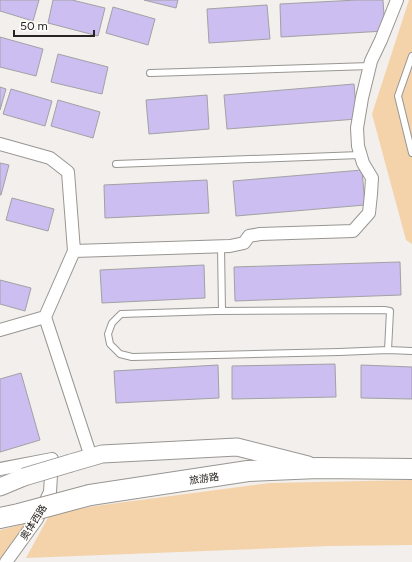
<svg xmlns="http://www.w3.org/2000/svg" width="412" height="562" viewBox="0 0 412 562" font-family="Figtree,'Noto Sans SC',sans-serif">
	<style>
		.green { fill: #f4d2aa }
		.building { fill: #ccbef0; stroke: #a2a1a4 }
		.lines { fill: none; stroke-linecap: round; stroke-linejoin: round }
		.lane-casing { stroke: #989693; stroke-width: 8 }
		.street-casing { stroke: #989693; stroke-width: 14 }
		.secondary-casing { stroke: #989693; stroke-width: 19 }
		.primary-casing { stroke: #989693; stroke-width: 22 }
		.lane { stroke: #fff; stroke-width: 6 }
		.street { stroke: #fff; stroke-width: 12 }
		.secondary { stroke: #fff; stroke-width: 17 }
		.primary { stroke: #fff; stroke-width: 20 }
		.secondary-bridge-casing { stroke: #989693; stroke-width: 19; stroke-linecap: butt }
		.primary-bridge-casing { stroke: #989693; stroke-width: 22; stroke-linecap: butt }
		.secondary-bridge { stroke: #fff; stroke-width: 17 }
		.primary-bridge { stroke: #fff; stroke-width: 20 }
		.labels { text-anchor: middle; stroke-width: 3; stroke-linejoin: round; paint-order: stroke }
		.street-label { font-size: 10px; fill: #262524; stroke: #fffdfa }
	</style>
	<rect width="100%" height="100%" fill="#f2efec"/>
	<path class="green" d="M409 0H412V244L406 240 372 114Z
		M412 480V545L329 546 26 558 50 514 95 506 270 483Z
		M28 523 1 562H0V530Z"/>
	<path class="building" d="M0 0H39L33 21 0 11Z
		M53 0H72L105 8 98 36 48 23Z
		M144 0H178L176 8Z
		M357 0H383L385 31 281 37 280 4Z
		M267 5 270 39 209 43 207 9Z
		M113 7 155 19 148 45 106 33Z
		M0 37 43 49 36 76 0 67Z
		M58 54 108 67 102 94 51 82Z
		M354 84 357 119 227 129 224 95Z
		M0 87 6 89 0 110Z
		M11 89 52 101 45 126 3 114Z
		M207 95 209 129 149 134 146 100Z
		M58 100 100 112 93 138 51 126Z
		M0 163 9 165 1 195H0Z
		M362 170 365 205 236 216 233 181Z
		M207 180 209 213 105 218 104 185Z
		M12 198 54 209 48 231 6 220Z
		M400 262 401 295 235 301 234 267Z
		M204 265 205 298 102 303 100 270Z
		M0 280 31 288 25 311 0 304Z
		M335 364 336 397 232 399V366Z
		M218 365 219 398 116 403 114 371Z
		M361 365 412 367V399L361 398Z
		M21 373 40 440 0 452V379Z"/>
	<g class="lines">
		<g class="lane-casing">
			<path id="lane" d="M412 56 398 96 412 153
				M150 73 370 66
				M116 164 360 155
				M221 247 222 311
				M388 350 390 311 384 310 216 311 121 314 112 323 108 334 110 344 120 354 132 357 339 352 388 350 412 351"/>
		</g>
		<g class="street-casing">
			<path id="street" d="M0 144 50 158 68 172 74 251 45 317 91 457
				M74 251 230 246 244 243 249 236 260 234 353 231 369 213 371 194 372 178 363 163 358 146 357 128 362 98 371 61 381 40 397 0
				M0 330 45 317
				M0 469 52 459 50 492 37 519 6 562"/>
		</g>
		<g class="secondary-casing">
			<path id="secondary" d="M71 463 102 454 237 447 308 465
				M0 487 24 477"/>
		</g>
		<g class="primary-casing">
			<path id="primary" d="M90 495 248 471 318 468 412 469
				M0 518 19 514"/>
		</g>
		<use href="#lane" class="lane"/>
		<use href="#street" class="street"/>
		<use href="#secondary" class="secondary"/>
		<use href="#primary" class="primary"/>
		<g class="secondary-bridge-casing">
			<path id="secondary-bridge" d="M24 477 71 463"/>
		</g>
		<g class="primary-bridge-casing">
			<path id="primary-bridge" d="M19 514 90 495"/>
		</g>
		<use href="#secondary-bridge" class="secondary-bridge"/>
		<use href="#primary-bridge" class="primary-bridge"/>
	</g>
	<g class="labels">
		<g class="street-label">
			<text transform="translate(204 478) rotate(-8)" y="4">旅游路</text>
			<text transform="translate(33 522) rotate(-58)" y="4">奥体西路</text>
		</g>
	</g>
	<path d="M14 30v6h80v-6" fill="none" stroke="#262524" stroke-width="2"/>
	<text x="20" y="30" font-size="12" fill="#262524" stroke="#fffdfa" stroke-width="3" paint-order="stroke">50 m</text>
</svg>
